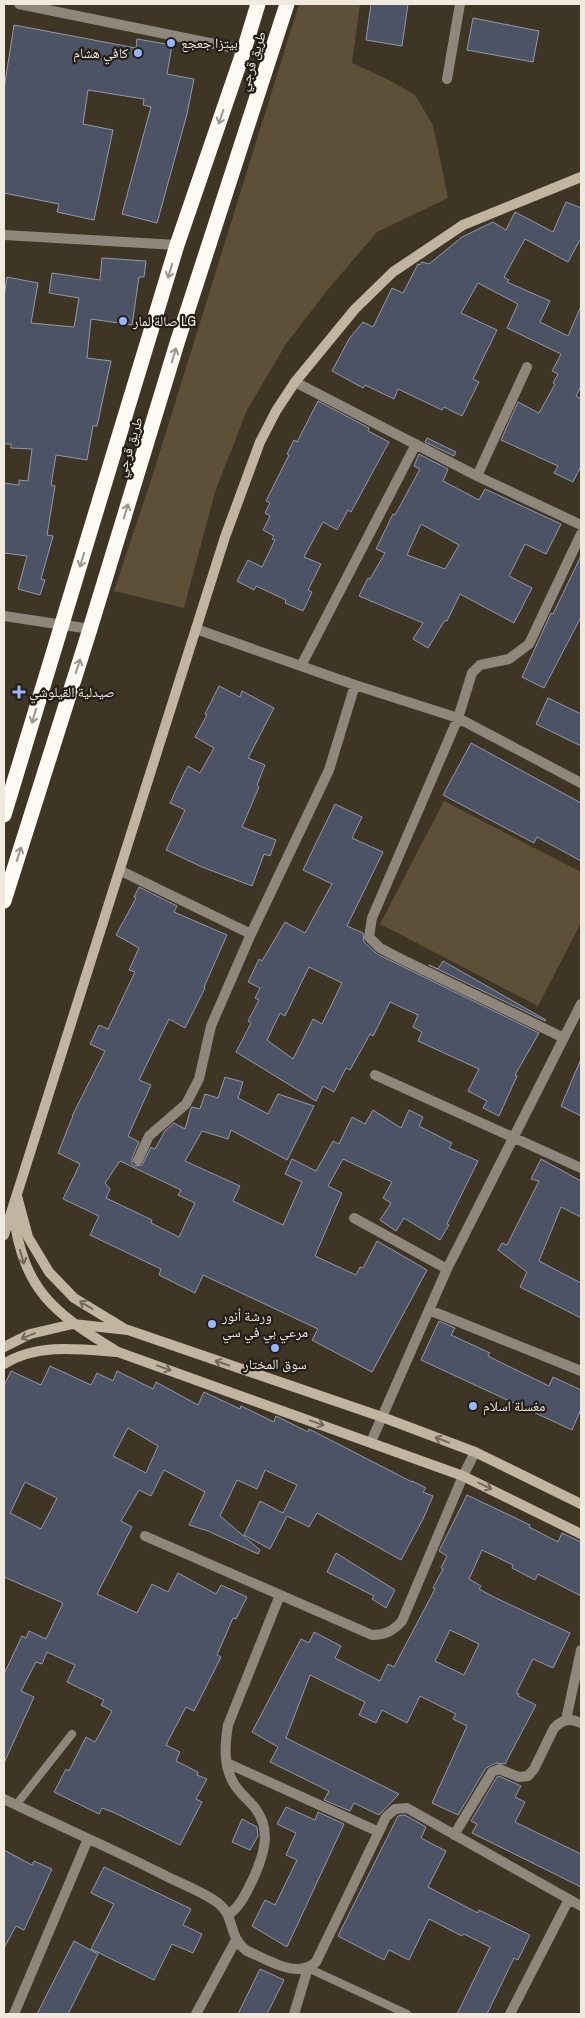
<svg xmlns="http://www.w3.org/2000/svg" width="585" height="2018" viewBox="0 0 585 2018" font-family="'Archivo Narrow','Noto Naskh Arabic',sans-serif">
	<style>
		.green { fill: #5d4f38 }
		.building { fill: #4c5365; stroke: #9199ad; fill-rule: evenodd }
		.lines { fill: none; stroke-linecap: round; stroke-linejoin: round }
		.lane { stroke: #8f877b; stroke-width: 8 }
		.street { stroke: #8f877b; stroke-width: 10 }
		.secondary { stroke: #c1b4a1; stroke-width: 10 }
		.highway { stroke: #fdf9f3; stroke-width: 15 }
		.oneway { stroke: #9a9690 }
		.oneway2 { stroke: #72685c }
		.poi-dot { fill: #9ab5fd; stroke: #221d16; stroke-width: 2 }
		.labels { text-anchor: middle; stroke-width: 4.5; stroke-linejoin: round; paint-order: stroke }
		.poi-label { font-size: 14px; fill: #efe9de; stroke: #221d16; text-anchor: start }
		.street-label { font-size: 14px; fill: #efe9de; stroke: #221d16 }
	</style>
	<rect width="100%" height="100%" fill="#3f3524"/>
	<path class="green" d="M299 4H360L352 63 387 79 415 95 433 125 448 198 377 232 329 288 286 344 247 410 215 492 184 608 114 591 152 477Z
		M444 801 581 872V923L538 1006 380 924Z"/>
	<path class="building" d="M371 4H408L402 46 366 40Z
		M473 18 539 31 533 62 467 50Z
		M14 25 136 48 137 39 172 45 167 74 194 79 187 114 157 223 122 214 151 107 143 105 144 99 88 90 83 124 113 130 94 220 57 212 59 204 4 193V89Z
		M566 202 581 208V238L568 262 525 239 504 277 509 280 507 282 550 301 540 322 568 336 581 306V386L576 396 581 399V466L573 482 554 473 558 466 501 440 518 402 539 413 555 384 553 383 558 374 552 371 561 354 507 328 518 304 478 283 461 313 497 330 473 379 479 382 462 416 444 407 442 410 398 389 394 399 365 385 363 388 332 371 349 339 363 322 373 327 392 288 403 293 418 264 420 265 422 262 429 264 462 237 493 222 506 230 515 212 553 232Z
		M102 258 146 261 144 277H139L132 325 91 319 87 358 111 361 97 426H93L87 460 56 455 51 485 55 486 47 535 53 536 41 579 45 580 40 595 18 589 27 556 4 553V483L19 485V480L28 481 32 449 11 448V444H4V297L7 277 38 283 31 323 74 327 79 298 49 293 52 273 100 280Z
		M318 401 369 428 368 431 389 442 351 512 348 510 337 530 323 522 304 557 321 564 308 590 312 592 303 611 285 603 286 600 256 586 254 590 237 581 248 560 262 567 275 540 272 539 274 536 263 530 270 516 265 513 270 503 266 501 289 455 287 454 294 440 297 442Z
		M427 438 456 452 454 456 425 442Z
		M419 454 448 469 443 481 479 500 485 489 561 524 546 554 525 544 509 576 532 588 514 623 460 594 447 621 445 620 428 648 413 639 423 623 359 596 368 578 370 579 385 553 376 549 393 514 395 515 420 469 414 466ZM421 524 459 545 445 569 407 555Z
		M581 556V617L544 688 522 677 551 613 553 614Z
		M219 686 240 697 242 691 274 708 248 758 265 765 257 785 259 787 242 827 276 840 270 856 264 854 252 886 202 867 166 850 185 810 170 803 184 773 188 766 200 773 214 748 195 737 207 715 205 714Z
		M548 698 581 714V746L536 724Z
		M471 743 581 803V861L537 837 534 843 443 795Z
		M335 804 362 817 352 838 383 852 347 926 363 933 364 942 377 954 539 1033 515 1075 517 1076 499 1116 483 1108 487 1101 468 1091 479 1069 418 1041 422 1032 413 1027 418 1015 390 1002 373 1036 370 1034 350 1070 346 1068 334 1092 323 1086 316 1101 236 1052 251 1023 248 1021 259 1000 255 998 260 988 248 982 259 959 262 961 285 922 305 933 332 884 303 870ZM309 967 342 983 322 1024 313 1019 293 1059 267 1040 280 1013 285 1016Z
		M139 887 177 906 174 912 227 935 204 987 205 988 185 1028 169 1019 139 1080 151 1085 128 1136 139 1142 132 1158V1164L135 1166 142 1165 151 1147 155 1149 165 1131 174 1123 185 1129 191 1108 192 1107 200 1109 205 1094 218 1098 225 1077 243 1082 238 1098 268 1114 278 1094 314 1106 287 1160 231 1130 228 1139 202 1131 185 1161 240 1186 233 1201 283 1225 302 1182 285 1174 292 1159 316 1171 333 1141 339 1144 352 1117 365 1124 373 1110 401 1128 409 1110 423 1117 419 1126 452 1143 449 1148 478 1161 447 1224 449 1225 440 1240 404 1218 396 1231 380 1220 391 1203 383 1198 392 1182 343 1159 328 1186 342 1193 315 1256 356 1275 360 1267 363 1268 377 1241 427 1270 372 1372 312 1340 318 1329 203 1275 195 1293 159 1275 161 1269 90 1235 99 1216 63 1199 80 1164 58 1153 73 1116H72L105 1051 90 1044 99 1025 108 1029 135 972 129 970 139 948 116 935 136 898 134 897ZM120 1161 181 1190 178 1195 195 1203 179 1237 151 1223 152 1220 106 1198 110 1189 105 1183Z
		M443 961 546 1020 545 1021 429 965 438 969Z
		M581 1059V1116L561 1106Z
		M541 1159 581 1181V1217L561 1207 539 1261 581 1283V1318L520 1287 527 1272 498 1250 502 1243 507 1245 539 1181 531 1179Z
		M439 1321 455 1328 451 1335 490 1353 488 1356 510 1367 549 1386 553 1377 581 1390V1409L572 1430 421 1360Z
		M50 1366 91 1385 97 1373 113 1381 117 1371 153 1389 156 1382 198 1405 204 1392 240 1409 241 1406 274 1422 276 1416 308 1432 309 1429 412 1482V1481L426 1488 423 1492 433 1496 423 1519 401 1560 317 1513 309 1527 287 1516 270 1549 244 1535 260 1501 283 1513 297 1485 265 1470 257 1489 237 1480 220 1516 260 1550 258 1554 208 1531 189 1525 205 1492 164 1470 151 1496 139 1490 121 1521 132 1527 97 1594 137 1613 152 1584 168 1592 178 1573 216 1594 221 1585 247 1597 236 1619 233 1618 217 1655 221 1657 194 1711 186 1707 166 1745 180 1752 176 1761 198 1772 197 1775 207 1779 196 1799 202 1802 180 1845 113 1812 102 1808 99 1814 54 1792 66 1769 69 1771 86 1737 95 1742 112 1711 101 1705 104 1700 67 1682 75 1665 47 1652 42 1664 36 1662 21 1691 34 1697 4 1763V1674L22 1636 26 1638 29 1631 46 1639 63 1603 4 1577V1386L11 1371 41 1385ZM128 1428 158 1446 146 1473 113 1456ZM25 1482 57 1498 41 1529 10 1513Z
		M467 1495 530 1525 529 1527 558 1542 562 1533 581 1542V1596L538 1574 535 1580 512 1568 513 1565 482 1550 469 1579 481 1586 479 1589 496 1598 570 1633 553 1668 533 1659 516 1693 519 1694 518 1696 536 1705 505 1764 496 1763 486 1768 458 1815 432 1803 467 1726 453 1719 456 1714 420 1696 407 1723 382 1710 376 1723 359 1715 365 1702 310 1675 286 1738 399 1794 379 1815 354 1803 350 1811 324 1800 329 1791 270 1762 278 1747 252 1732 301 1639 309 1643 314 1632 341 1646 335 1658 380 1681 388 1664 394 1667 435 1589 433 1588 443 1569 441 1568 447 1556 439 1551ZM450 1630 479 1644 464 1675 435 1661Z
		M336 1553 395 1590 386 1608 372 1599 374 1596 327 1572Z
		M499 1776 521 1786 515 1797 525 1802 515 1822 581 1854V1887L472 1833 477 1824 471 1821 497 1777Z
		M286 1807 315 1820 318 1812 344 1824 287 1947 252 1926 265 1900 275 1905 297 1860 286 1855 296 1833 277 1824Z
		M405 1815 426 1827 421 1838 446 1851 428 1887 478 1913 479 1910 530 1935 518 1960 514 1958 487 2014H457L490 1947 464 1934 462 1936 429 1919 409 1960 389 1950 384 1960 338 1936 398 1816Z
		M242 1819 257 1827 258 1836 250 1850 232 1842Z
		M4 1850 32 1865 34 1861 52 1869 24 1930 16 1926 4 1948Z
		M104 1867 191 1909 183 1925 202 1934 193 1953 172 1944 154 1980 91 1949 114 1904 91 1893Z
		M74 1941 98 1954 68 2014H37Z
		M260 1969 284 1980 267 2014H238Z"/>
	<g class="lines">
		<path class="lane" d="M16 1805 72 1734
			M308 1968 407 2014"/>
		<path class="street" d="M19 4 244 50
			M447 79 460 4
			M4 235 177 245
			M295 382 477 476 581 525
			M477 476 527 367
			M4 616 90 629
			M196 629 355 685 458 718 581 783
			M301 666 416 444
			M121 871 251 934
			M564 1038 401 959 380 948 369 937 372 918 458 718 472 673 480 665 509 659 529 644 581 534
			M375 1075 581 1168
			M138 1160 149 1136 186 1104 199 1079 211 1026 251 934 329 770 355 685
			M354 1218 447 1269
			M429 1310 581 1371
			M371 1442 447 1269 581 1004
			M145 1536 372 1635C385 1635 393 1631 402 1621L463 1476 475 1452
			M566 1720 581 1650
			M227 1763 379 1832
			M4 1799C57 1825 111 1848 164 1875 181 1884 202 1891 218 1903 236 1917 227 1936 247 1951 267 1959 297 1980 316 1962L386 1817 395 1809 407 1808 581 1906
			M454 1835 492 1772 499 1769 519 1777 528 1776 534 1769 554 1728C563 1719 570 1718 581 1723
			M228 1915C241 1906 247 1891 254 1877 264 1854 272 1830 255 1808 248 1799 238 1792 233 1782 223 1764 225 1744 228 1725L280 1595
			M14 2014 88 1839
			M196 2014 236 1940
			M294 2014 308 1968
			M510 2014 569 1899"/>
		<path class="secondary" d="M17 1196 28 1237 49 1272 74 1298 125 1329
			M13 1212C24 1292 53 1312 118 1352L463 1476 581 1534
			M4 1235 225 537 260 442 276 411 295 382 355 309 393 272 463 225 581 177
			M4 1347 30 1334 73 1324 128 1330 382 1417 475 1452 581 1504
			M4 1364C37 1343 80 1349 117 1352"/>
		<path class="highway" d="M4 815 177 245 244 50 258 4
			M4 901 90 629 178 340 287 4"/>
	</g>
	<defs><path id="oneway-shaft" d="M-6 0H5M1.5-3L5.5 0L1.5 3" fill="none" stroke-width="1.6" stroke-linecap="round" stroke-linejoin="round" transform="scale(1.25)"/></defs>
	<g class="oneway">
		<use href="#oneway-shaft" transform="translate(221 117) rotate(109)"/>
		<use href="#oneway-shaft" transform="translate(170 271) rotate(107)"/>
		<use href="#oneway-shaft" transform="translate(174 355) rotate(-73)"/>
		<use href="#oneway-shaft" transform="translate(126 511) rotate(-73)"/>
		<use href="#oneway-shaft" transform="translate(82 560) rotate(107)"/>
		<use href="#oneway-shaft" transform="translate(78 666) rotate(-72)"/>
		<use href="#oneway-shaft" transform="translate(34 716) rotate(107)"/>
		<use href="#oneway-shaft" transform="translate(19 854) rotate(-72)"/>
	</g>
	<g class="oneway2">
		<use href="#oneway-shaft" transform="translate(22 1257) rotate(73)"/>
		<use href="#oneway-shaft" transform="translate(86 1305) rotate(-149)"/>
		<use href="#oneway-shaft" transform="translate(28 1336) rotate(158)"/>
		<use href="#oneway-shaft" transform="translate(222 1363) rotate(-161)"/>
		<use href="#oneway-shaft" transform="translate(164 1368) rotate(20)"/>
		<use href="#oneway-shaft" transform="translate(317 1423) rotate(20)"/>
		<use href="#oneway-shaft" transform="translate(442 1440) rotate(-159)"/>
		<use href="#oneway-shaft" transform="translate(485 1486) rotate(26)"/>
	</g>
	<g class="poi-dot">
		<circle cx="171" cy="43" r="5"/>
		<circle cx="138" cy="53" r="5"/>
		<circle cx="123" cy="321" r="5"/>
		<path d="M16.5 684.5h5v5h5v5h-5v5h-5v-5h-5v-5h5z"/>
		<circle cx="212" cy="1324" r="5"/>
		<circle cx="275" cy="1348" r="5"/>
		<circle cx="473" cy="1406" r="5"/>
	</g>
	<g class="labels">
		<g class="poi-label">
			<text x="181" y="48">بيتزا جعجع</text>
			<text x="128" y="58" text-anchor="end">كافي هشام</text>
			<text x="133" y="326">صالة لمار LG</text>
			<text x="29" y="697">صيدلية القيلوشي</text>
			<text x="222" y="1321">ورشة أنور<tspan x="222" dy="16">مرعي بي في سي</tspan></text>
			<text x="275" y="1369" text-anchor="middle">سوق المختار</text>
			<text x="483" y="1411">مغسلة اسلام</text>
		</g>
		<g class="street-label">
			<text transform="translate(252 61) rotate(-72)" y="5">طريق قرجي</text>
			<text transform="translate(129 447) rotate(-73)" y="5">طريق قرجي</text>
		</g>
	</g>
	<rect width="585" height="2018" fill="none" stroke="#efe9de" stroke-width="10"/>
</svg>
